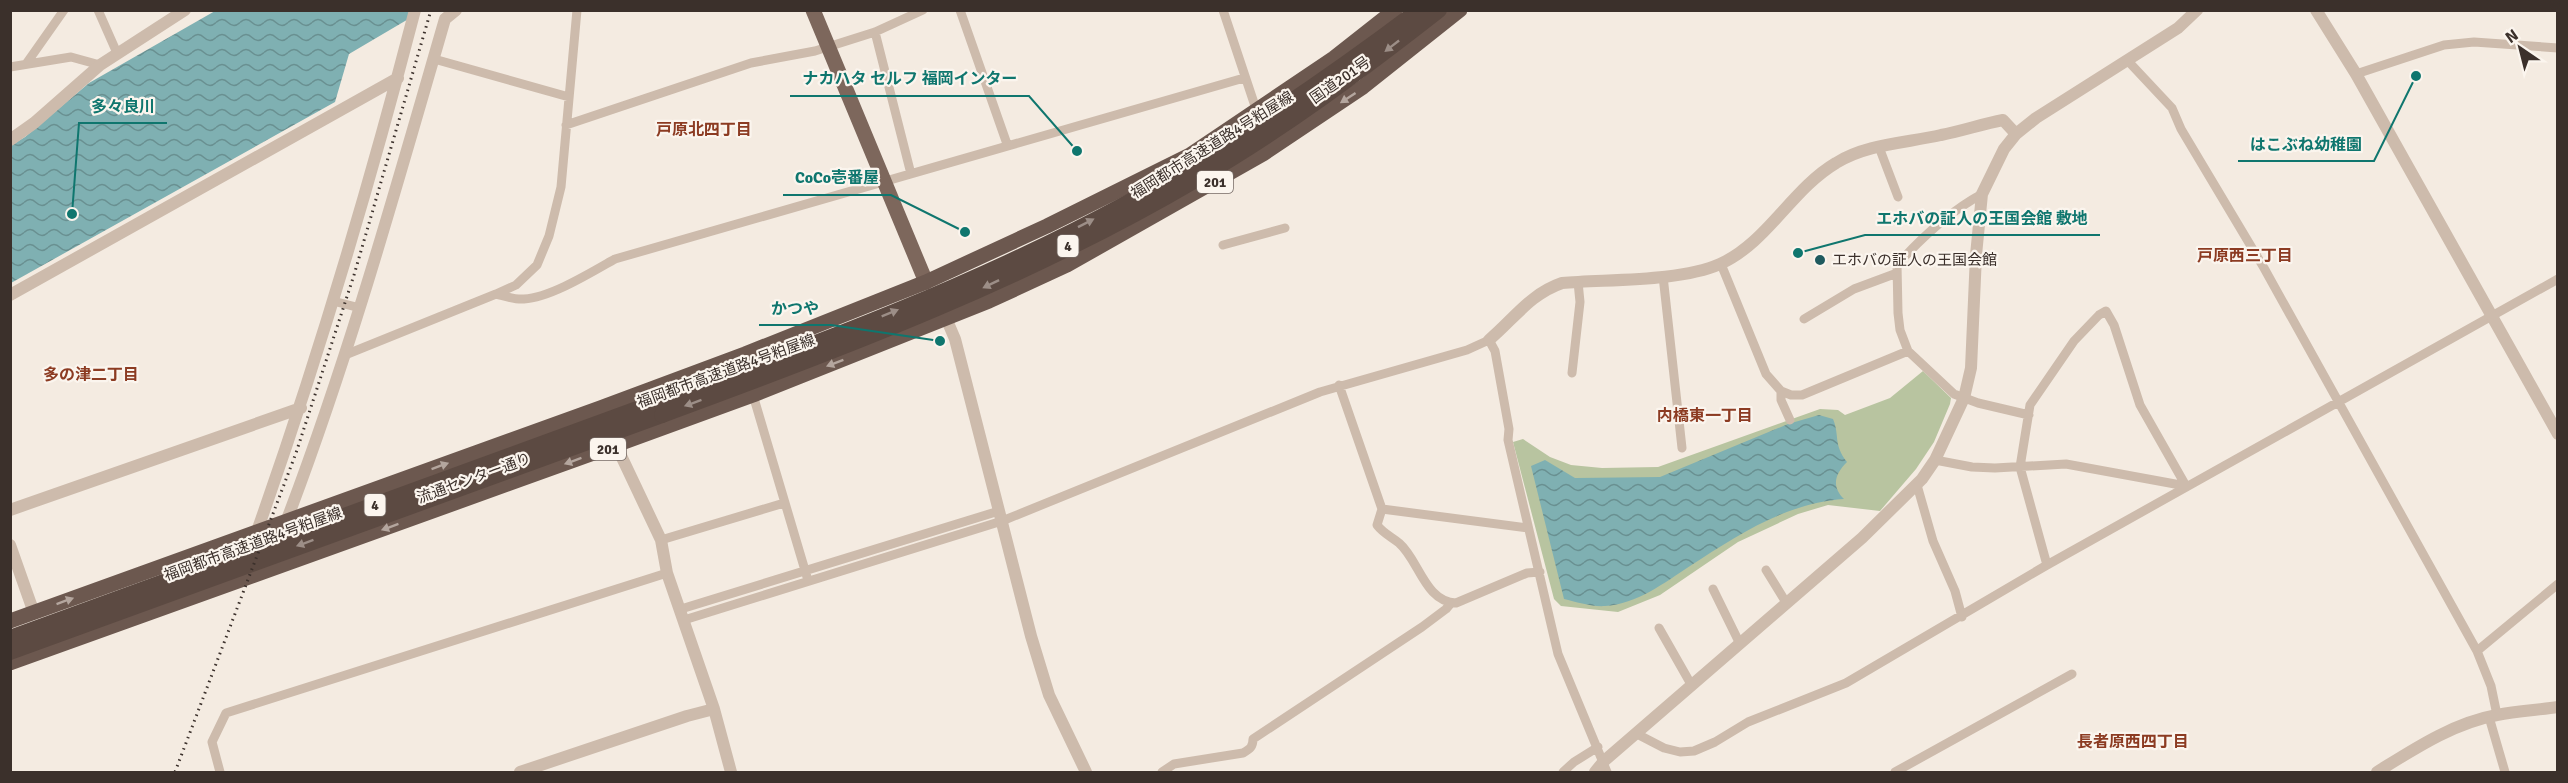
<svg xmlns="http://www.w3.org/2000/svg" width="2568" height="783" viewBox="0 0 2568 783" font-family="Signika,'Noto Sans JP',sans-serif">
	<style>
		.park { fill: #b8c4a0 }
		.water { fill: url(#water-waves) }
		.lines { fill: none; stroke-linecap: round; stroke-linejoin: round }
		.minor { stroke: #cdbbac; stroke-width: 9 }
		.tertiary { stroke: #cdbbac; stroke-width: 12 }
		.primary { stroke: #7d675c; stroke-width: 15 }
		.trunk { stroke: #6c584f; stroke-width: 15 }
		.motorway { stroke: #5c4a42; stroke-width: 16 }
		.rail { stroke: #3b302b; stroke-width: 3; stroke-dasharray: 1.5 4.5; stroke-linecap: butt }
		.motorway-bridge { stroke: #5c4a42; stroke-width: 16 }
		.oneway { fill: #9c8e87 }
		.oneway2 { fill: #b4a69e }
		.poi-dot { fill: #1f5a5e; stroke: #fbf5ee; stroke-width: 2 }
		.labels { text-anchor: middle; stroke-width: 4.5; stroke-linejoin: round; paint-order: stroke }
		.shield { fill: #fbf5ee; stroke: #756b66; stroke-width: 1.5 }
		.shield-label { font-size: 14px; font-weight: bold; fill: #3b302b }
		.street-label { font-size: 15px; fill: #3b302b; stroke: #fbf5ee }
		.poi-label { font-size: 15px; fill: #3b302b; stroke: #fbf5ee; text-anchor: start }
		.neighbourhood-label { font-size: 16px; font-weight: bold; fill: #8c3b22; stroke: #fbf5ee }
		.leader { fill: none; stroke: #0f766e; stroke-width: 2 }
		.callout-dot { fill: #0f766e; stroke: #fbf5ee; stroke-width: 2 }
		.callout-label { font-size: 16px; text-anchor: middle; font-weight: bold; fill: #0f766e; stroke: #fbf5ee; stroke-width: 4.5; stroke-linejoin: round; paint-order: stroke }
	</style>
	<defs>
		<pattern id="water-waves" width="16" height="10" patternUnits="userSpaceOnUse" patternTransform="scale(1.5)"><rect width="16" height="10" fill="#7fb0b2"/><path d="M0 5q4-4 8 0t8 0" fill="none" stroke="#699091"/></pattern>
	</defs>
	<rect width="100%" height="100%" fill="#f4ebe1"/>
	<path class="park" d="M1923 371 1951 398 1950 404 1934 442 1916 469 1880 511 1828 505 1798 514 1738 542 1660 595 1618 612 1561 606 1554 599 1513 442 1523 439 1550 457 1571 465 1602 468 1658 467 1820 409 1838 410 1845 415 1890 398Z"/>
	<path class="water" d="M215 11H422L349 54 335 102 11 283 10 146 25 137 89 83Z
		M1819 415 1833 419C1840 436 1833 444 1847 462 1835 474 1831 486 1844 499 1786 503 1738 535 1690 566 1664 583 1637 604 1605 606 1592 607 1576 602 1564 599L1531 466 1545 460 1575 478 1660 477 1788 424Z"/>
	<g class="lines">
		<path class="minor" d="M98 10 117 53
			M960 10 1007 144
			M1223 10 1256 109
			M875 32 911 174
			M434 59 569 97
			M2127 60 2172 108 2181 129 2264 268 2477 651 2491 686 2497 715
			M26 64 64 10
			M10 67 71 57 100 65
			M2356 74 2444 45 2474 42 2558 48
			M566 125 751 63 815 51 875 32 923 10
			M1879 147 1898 197
			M1982 194C1949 212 1922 237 1897 265L1898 313 1900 330 1908 351 1954 394 1978 403 2029 415
			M1223 245 1285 228
			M1721 264 1766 374 1781 391 1791 395H1802L1908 351
			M1663 276 1682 448
			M496 294C505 296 515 300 524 299 550 298 592 272 615 259L1244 78
			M333 301 360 308
			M1804 319 1854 289 1897 273
			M345 355 496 294 516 285 537 265 549 236 561 187 577 10
			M1572 373 1580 302 1578 282
			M1339 385 1382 509 1528 528
			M1781 391V400L1790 420
			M753 395 807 577
			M1935 460 1972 467 1995 468 2066 464 2186 486
			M1917 485 1933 541 1955 591 1962 617
			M1382 509 1377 525C1383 533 1390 536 1399 543 1419 560 1425 602 1456 603L1527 573 1540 572
			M661 540 784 503
			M2047 565 2020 467 2030 405 2074 341 2099 315 2106 311 2114 325 2140 405 2186 486
			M1766 570 1787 604
			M1713 589 1740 644
			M681 609 999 511
			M684 620 1002 521 1320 392 1467 350 1489 340 1495 351 1509 429 1508 440 1558 654 1607 772
			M1659 628 1692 686
			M2477 651 2558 584
			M2489 717 2505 772
			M1637 734 1664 748 1680 752 1694 751 1715 742 1748 722 1846 683 2047 565 2558 279
			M220 772 212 742 226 713 667 573
			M1162 772 1174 764 1243 753C1250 749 1253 747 1253 739L1422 627 1446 609 1451 603
			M1563 772 1574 762 1598 747
			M1895 772 2072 674"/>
		<path class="tertiary" d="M2316 10 2356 74 2558 434
			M10 140 34 123 100 65 185 10
			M10 295 398 78
			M943 311 955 339 1031 636 1049 695 1086 772
			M1489 340C1514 319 1530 294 1562 283 1608 279 1679 282 1720 264 1767 243 1792 189 1836 163 1866 144 1906 143 1941 135 1962 131 1982 124 2003 120L2016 134
			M616 445 661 540 667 573 714 709 731 772
			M10 510 301 408
			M286 522C349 357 396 188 445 19L456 10
			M256 534C317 362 369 187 415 10
			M10 545 34 613
			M520 772 687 716 714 709
			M1595 772 1604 761 1862 538 1922 479 1935 460 1964 398 1971 368 1976 255 1982 194 2004 149 2016 134 2036 118 2178 28 2197 10
			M2377 772C2414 749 2453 723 2497 715 2517 711 2538 710 2558 707"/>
		<path class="primary" d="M813 10 926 282"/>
		<path class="trunk" d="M10 621 600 408 745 354 926 282 1047 226 1190 155 1334 58 1395 10
			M10 663 616 445 753 395 989 301 1067 265 1263 154 1363 87 1460 10"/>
		<path class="motorway" d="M10 638 659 401
			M10 652 662 415"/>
		<path class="rail" d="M175 772 296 453 354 275 431 10"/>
		<path class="motorway-bridge" d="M659 401C818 344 978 284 1127 203 1229 146 1325 81 1419 10
			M662 415C845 348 1029 278 1197 179 1282 130 1361 71 1439 10"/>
	</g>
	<defs><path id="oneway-solid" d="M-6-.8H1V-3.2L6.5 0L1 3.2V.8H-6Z" transform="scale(1.5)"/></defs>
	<g class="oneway">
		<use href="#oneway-solid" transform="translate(1392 46) rotate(142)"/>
		<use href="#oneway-solid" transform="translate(1086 223) rotate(-27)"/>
		<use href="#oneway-solid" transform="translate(991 284) rotate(154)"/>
		<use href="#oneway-solid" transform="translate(890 313) rotate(-22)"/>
		<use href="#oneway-solid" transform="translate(693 403) rotate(160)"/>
		<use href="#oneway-solid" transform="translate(305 543) rotate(160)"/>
	</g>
	<g class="oneway2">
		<use href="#oneway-solid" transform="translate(1348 98) rotate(147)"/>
		<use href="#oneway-solid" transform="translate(835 363) rotate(159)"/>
		<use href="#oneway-solid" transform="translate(573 461) rotate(160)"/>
		<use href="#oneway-solid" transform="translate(440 466) rotate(-20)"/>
		<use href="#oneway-solid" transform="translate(390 527) rotate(160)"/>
		<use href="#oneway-solid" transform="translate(65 601) rotate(-20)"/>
	</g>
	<circle class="poi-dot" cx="1820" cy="260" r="6"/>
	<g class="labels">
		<g class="shield">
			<rect x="1197" y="171" width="36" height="22" rx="4.5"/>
			<rect x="1057.5" y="235" width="21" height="22" rx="4.5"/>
			<rect x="590" y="438" width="36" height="22" rx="4.5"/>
			<rect x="364.5" y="494" width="21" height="22" rx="4.5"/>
		</g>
		<g class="shield-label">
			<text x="1215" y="187">201</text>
			<text x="1068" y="251">4</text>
			<text x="608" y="454">201</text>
			<text x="375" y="510">4</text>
		</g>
		<g class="street-label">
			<text transform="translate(1340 80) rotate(-35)" y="5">国道201号</text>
			<text transform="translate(1212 145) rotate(-32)" y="5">福岡都市高速道路4号粕屋線</text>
			<text transform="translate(726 371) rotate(-20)" y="5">福岡都市高速道路4号粕屋線</text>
			<text transform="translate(474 478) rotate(-20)" y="5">流通センター通り</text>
			<text transform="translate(253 544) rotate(-20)" y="5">福岡都市高速道路4号粕屋線</text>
		</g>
		<g class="poi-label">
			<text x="1832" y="265">エホバの証人の王国会館</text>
		</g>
		<g class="neighbourhood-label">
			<text x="704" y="135">戸原北四丁目</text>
			<text x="2245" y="261">戸原西三丁目</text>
			<text x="91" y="380">多の津二丁目</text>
			<text x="1705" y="421">内橋東一丁目</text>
			<text x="2133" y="747">長者原西四丁目</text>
		</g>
	</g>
	<path class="leader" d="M1077 151L1029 96H790M72 214L79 123H167M2416 76L2374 161H2238M965 232L891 195H783M1798 253L1865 235H2100M940 341L831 325H759"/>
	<g class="callout-dot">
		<circle cx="1077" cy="151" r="6"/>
		<circle cx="72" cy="214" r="6"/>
		<circle cx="2416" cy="76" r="6"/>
		<circle cx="965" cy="232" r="6"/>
		<circle cx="1798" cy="253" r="6"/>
		<circle cx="940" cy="341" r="6"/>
	</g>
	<g class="callout-label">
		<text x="910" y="84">ナカハタ セルフ 福岡インター</text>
		<text x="123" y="112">多々良川</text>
		<text x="2306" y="150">はこぶね幼稚園</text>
		<text x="837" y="183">CoCo壱番屋</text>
		<text x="1982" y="224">エホバの証人の王国会館 敷地</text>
		<text x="795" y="314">かつや</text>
	</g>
	<rect width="2568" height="783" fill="none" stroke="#3b302b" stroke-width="24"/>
	<g transform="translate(2520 48) rotate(325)" stroke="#fbf5ee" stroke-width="4.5" paint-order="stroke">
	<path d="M0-4.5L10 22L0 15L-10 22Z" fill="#3b302b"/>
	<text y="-9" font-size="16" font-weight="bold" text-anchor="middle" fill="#3b302b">N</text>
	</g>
</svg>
